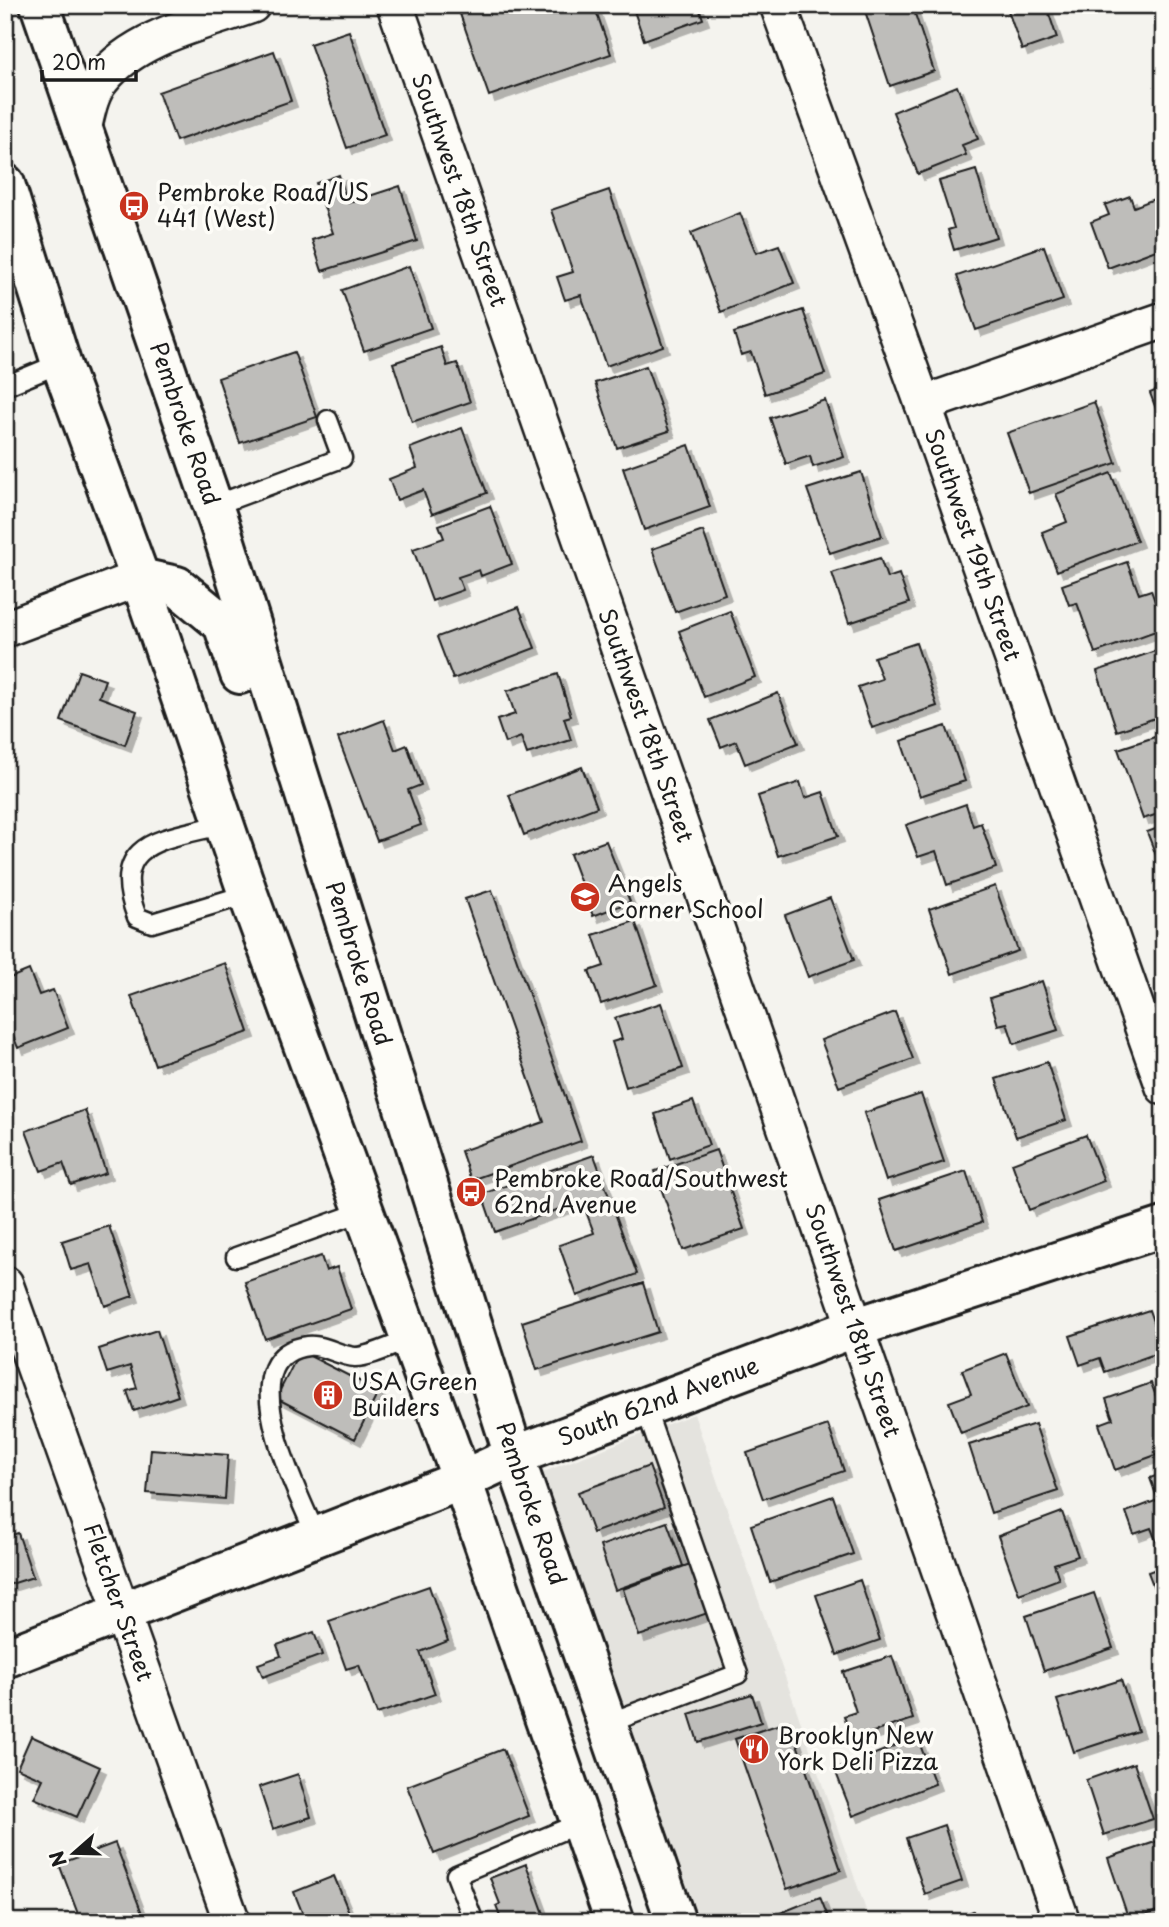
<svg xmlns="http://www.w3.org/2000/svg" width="1169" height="1927" viewBox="0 0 1169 1927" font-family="'Playpen Sans',sans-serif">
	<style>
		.built { fill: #e4e3de }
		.building { fill: #bebdba; stroke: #1c1c1c; stroke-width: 2; filter: url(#shadow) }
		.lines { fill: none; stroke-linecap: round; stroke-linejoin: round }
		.lane-casing { stroke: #1c1c1c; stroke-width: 23 }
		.street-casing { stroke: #1c1c1c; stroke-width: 40 }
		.secondary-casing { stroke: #1c1c1c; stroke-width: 44 }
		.lane { stroke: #fdfcf7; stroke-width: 18 }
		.street { stroke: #fdfcf7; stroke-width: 35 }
		.secondary { stroke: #fdfcf7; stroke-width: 38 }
		.labels { text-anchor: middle; stroke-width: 7; stroke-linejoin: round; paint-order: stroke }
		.street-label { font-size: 23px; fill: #1c1c1c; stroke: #fdfcf7 }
		.poi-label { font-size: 23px; fill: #1c1c1c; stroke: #fdfcf7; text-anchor: start }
	</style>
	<defs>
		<filter id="shadow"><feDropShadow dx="6" dy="6" stdDeviation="0" flood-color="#0004"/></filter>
	</defs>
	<rect width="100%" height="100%" fill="#f4f3ee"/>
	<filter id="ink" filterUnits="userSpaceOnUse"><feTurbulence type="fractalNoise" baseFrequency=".0143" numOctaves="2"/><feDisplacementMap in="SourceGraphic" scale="14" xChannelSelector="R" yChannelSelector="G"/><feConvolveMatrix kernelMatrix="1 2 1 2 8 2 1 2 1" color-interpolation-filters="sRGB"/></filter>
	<g filter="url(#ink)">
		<path class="built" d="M694 1414 870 1922H700L541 1473Z"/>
		<path class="building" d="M475 5H594L611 54 489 96 459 11Z
			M632 5H698L703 19 644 40Z
			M863 5H912L934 71 890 86Z
			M1006 5H1046L1057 38 1022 50Z
			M349 31 385 135 347 148 310 44Z
			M274 51 291 101 176 141 158 92Z
			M957 86 978 139 962 145 966 155 918 174 893 112Z
			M976 170 996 237 954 250 948 230 954 228 939 181Z
			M339 175 348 203 400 186 417 241 322 271 312 240 333 233 316 183Z
			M609 190 663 346 606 366 581 295 565 300 557 277 573 272 551 210Z
			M1164 195V247L1108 268 1091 222 1109 215 1105 205 1130 196 1134 207Z
			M740 213 756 253 779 245 794 283 721 312 691 233Z
			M1044 246 1063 300 976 330 957 276Z
			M409 266 431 328 364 351 342 290Z
			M803 310 825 374 765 394 751 352 741 355 734 333Z
			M441 347 447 366 457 363 470 402 412 422 393 363Z
			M294 352 317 417 240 443 218 378Z
			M646 366 669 431 617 448 595 383Z
			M1164 387V430L1150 393Z
			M825 400 844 457 813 467 810 456 786 464 770 418Z
			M1094 402 1116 463 1029 493 1007 433Z
			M462 428 487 493 432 514 423 490 397 500 389 479 417 468 410 448Z
			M689 445 710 507 644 530 623 468Z
			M861 472 882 536 830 553 807 489Z
			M1111 473 1137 541 1057 571 1042 532 1067 522 1056 494Z
			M490 506 512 564 481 576 479 570 458 577 463 590 432 601 413 549 444 538 439 525Z
			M703 531 725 594 675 612 652 549Z
			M880 558 887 578 899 574 909 603 849 623 832 573Z
			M1127 562 1139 594 1151 590 1164 628 1095 653 1077 603 1069 605 1062 585Z
			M519 607 535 648 453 679 437 637Z
			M730 611 755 677 704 697 679 631Z
			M916 643 937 706 872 728 858 687 882 679 874 657Z
			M1164 648V715L1117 731 1097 671Z
			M79 671 105 680 99 697 137 711 125 745 61 721Z
			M558 674 571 716 564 718 571 740 527 754 521 737 505 743 497 720 515 714 507 691Z
			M778 693 798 743 745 764 736 741 721 747 710 720Z
			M384 720 395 750 407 745 421 785 408 790 421 825 377 841 338 738Z
			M946 726 965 781 920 796 901 741Z
			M1164 734V812L1143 819 1118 749Z
			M582 767 597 807 524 835 509 795Z
			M800 782 805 798 823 792 838 836 778 856 758 796Z
			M966 804 973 826 981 823 996 868 947 885 936 851 918 857 906 825Z
			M1164 826V876L1147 832Z
			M606 841 630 902 593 916 570 854Z
			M995 886 1018 951 952 974 929 909Z
			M492 890 581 1141 471 1180 461 1151 544 1122 465 899Z
			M830 898 854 960 808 977 785 915Z
			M635 921 657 985 601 1004 589 971 604 966 593 935Z
			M225 963 249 1032 155 1065 131 996Z
			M29 970 39 995 53 990 68 1028 18 1048 5 1016V980Z
			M1042 981 1058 1030 1014 1044 1007 1023 998 1025 990 998Z
			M661 1003 683 1068 626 1087 612 1042 622 1039 615 1018Z
			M895 1012 913 1059 839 1087 821 1040Z
			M1047 1062 1066 1120 1016 1137 996 1079Z
			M921 1094 944 1162 886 1181 864 1113Z
			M693 1101 709 1145 670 1159 655 1114Z
			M85 1110 106 1173 71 1185 63 1163 41 1171 26 1131Z
			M1086 1135 1104 1181 1029 1210 1012 1163Z
			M716 1150 744 1229 683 1250 655 1171Z
			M594 1155 637 1274 577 1296 559 1245 594 1233 582 1201 495 1232 482 1194Z
			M966 1171 982 1222 896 1251 879 1200Z
			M109 1226 133 1296 105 1306 91 1264 71 1270 62 1241Z
			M321 1256 326 1271 337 1267 351 1309 265 1339 245 1282Z
			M643 1283 658 1332 537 1370 522 1322Z
			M1149 1310 1163 1351 1105 1372 1100 1358 1080 1365 1070 1336Z
			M157 1330 178 1396 134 1411 127 1391 137 1388 130 1366 107 1373 99 1349Z
			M300 1351 379 1391 355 1439 276 1398Z
			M1006 1353 1027 1407 961 1433 949 1402 971 1394 962 1370Z
			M1151 1383 1164 1418V1452L1115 1470 1099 1424 1113 1419 1106 1399Z
			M1035 1424 1058 1491 991 1513 969 1445Z
			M828 1425 844 1471 763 1499 747 1453Z
			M151 1449 228 1455 225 1499 147 1493Z
			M649 1466 664 1507 593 1533 578 1492Z
			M1164 1473V1542L1158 1545 1151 1528 1134 1534 1126 1512 1158 1500 1150 1478Z
			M833 1496 853 1554 770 1582 751 1525Z
			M1062 1512 1078 1556 1054 1564 1059 1579 1019 1594 998 1536Z
			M667 1522 683 1566 615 1590 600 1546Z
			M18 1533 33 1577 5 1586V1537Z
			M690 1564 708 1613 639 1636 623 1589Z
			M1164 1566V1614L1148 1572Z
			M860 1580 880 1640 837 1655 816 1595Z
			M429 1586 448 1641 420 1652 435 1694 377 1714 359 1665 346 1669 329 1621Z
			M1094 1593 1113 1648 1044 1671 1026 1616Z
			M314 1632 322 1655 263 1677 258 1664 281 1656 277 1645Z
			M892 1656 913 1719 852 1739 844 1716 856 1712 843 1672Z
			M1121 1680 1138 1731 1074 1752 1057 1700Z
			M752 1694 761 1722 698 1742 689 1714Z
			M789 1721 841 1870 787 1889 735 1739Z
			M31 1736 100 1767 77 1817 34 1798 43 1779 17 1768Z
			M917 1737 935 1784 853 1816 835 1770Z
			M503 1749 529 1816 434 1854 407 1786Z
			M1134 1763 1153 1819 1104 1835 1086 1780Z
			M298 1774 311 1817 273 1829 259 1787Z
			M944 1825 962 1881 925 1894 906 1838Z
			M1164 1839V1909L1129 1920 1108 1858Z
			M115 1843 143 1916 127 1922H71L69 1918 78 1914 59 1864Z
			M526 1864 547 1922H502L496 1906 500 1904 490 1878Z
			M334 1876 353 1922H306L294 1892Z
			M820 1897 830 1922H758Z
			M973 1911 977 1922H947Z"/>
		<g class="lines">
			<g class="lane-casing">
				<path id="lane" d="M5 386 61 363
					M213 506 342 458 328 420
					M224 824C165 840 107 839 137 917L152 923 248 894
					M236 1257 364 1211
					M316 1536C300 1495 225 1356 308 1346 323 1344 339 1356 355 1357 371 1357 395 1344 411 1339
					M606 1724 738 1674 645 1407
					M474 1922 456 1875 580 1823"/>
			</g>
			<g class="street-casing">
				<g id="street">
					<path id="s1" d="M395 5 1062 1922"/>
					<path id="s2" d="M778 5 923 404 1164 1087"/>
					<path d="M83 130C87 113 90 93 102 79 136 36 202 23 252 5"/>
					<path d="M923 404 1164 320"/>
					<path d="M5 629 140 578"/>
					<path id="s3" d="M5 1284 232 1922"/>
				</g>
			</g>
			<g class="secondary-casing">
				<g id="secondary">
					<path id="s4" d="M40 5 221 529 514 1456 676 1922"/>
					<path d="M5 184 61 363 140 578 248 894 462 1480 615 1922"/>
					<path d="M140 578 177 586 223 624 240 674"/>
					<path id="s5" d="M5 1658 462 1480 514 1456 854 1328 1164 1227"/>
				</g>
			</g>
			<use href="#lane" class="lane"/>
			<use href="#street" class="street"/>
			<use href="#secondary" class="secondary"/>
		</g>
	</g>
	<defs>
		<g id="bus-disc" transform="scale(1.575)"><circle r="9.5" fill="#c8321e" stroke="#fdfcf7"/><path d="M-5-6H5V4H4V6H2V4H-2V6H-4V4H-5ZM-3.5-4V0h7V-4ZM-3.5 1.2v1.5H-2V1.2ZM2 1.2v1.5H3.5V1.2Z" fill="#fff"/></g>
		<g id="school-disc" transform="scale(1.575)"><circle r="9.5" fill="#c8321e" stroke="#fdfcf7"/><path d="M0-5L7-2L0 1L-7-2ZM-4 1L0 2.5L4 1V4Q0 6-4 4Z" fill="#fff"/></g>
		<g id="building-disc" transform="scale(1.575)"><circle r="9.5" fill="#c8321e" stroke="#fdfcf7"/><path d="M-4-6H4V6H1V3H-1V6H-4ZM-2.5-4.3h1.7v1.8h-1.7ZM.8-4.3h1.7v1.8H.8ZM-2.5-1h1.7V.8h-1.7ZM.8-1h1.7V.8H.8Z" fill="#fff"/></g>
		<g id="restaurant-disc" transform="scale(1.575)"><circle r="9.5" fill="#c8321e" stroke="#fdfcf7"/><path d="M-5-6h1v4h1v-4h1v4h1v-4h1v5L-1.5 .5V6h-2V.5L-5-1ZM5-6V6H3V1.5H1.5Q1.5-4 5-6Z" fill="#fff"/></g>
	</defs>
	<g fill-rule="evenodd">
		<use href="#bus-disc" x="134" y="206"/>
		<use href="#school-disc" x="585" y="897"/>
		<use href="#bus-disc" x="471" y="1192"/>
		<use href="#building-disc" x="328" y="1395"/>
		<use href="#restaurant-disc" x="754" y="1749"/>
	</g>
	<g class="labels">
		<g class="street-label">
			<text dy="8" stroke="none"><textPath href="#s1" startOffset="196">Southwest 18th Street</textPath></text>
			<text dy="8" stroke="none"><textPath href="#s4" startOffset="443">Pembroke Road</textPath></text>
			<text dy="8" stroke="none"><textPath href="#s2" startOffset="574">Southwest 19th Street</textPath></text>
			<text dy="8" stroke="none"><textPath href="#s1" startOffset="763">Southwest 18th Street</textPath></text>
			<text dy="8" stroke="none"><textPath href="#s4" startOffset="1010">Pembroke Road</textPath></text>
			<text dy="8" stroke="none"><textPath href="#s1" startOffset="1393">Southwest 18th Street</textPath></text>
			<text dy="8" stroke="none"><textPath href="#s5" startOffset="702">South 62nd Avenue</textPath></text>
			<text dy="8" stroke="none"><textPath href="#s4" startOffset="1577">Pembroke Road</textPath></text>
			<text dy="8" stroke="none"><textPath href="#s3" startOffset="338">Fletcher Street</textPath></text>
		</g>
		<g class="poi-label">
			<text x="157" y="201">Pembroke Road/US<tspan x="157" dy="26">441 (West)</tspan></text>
			<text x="608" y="892">Angels<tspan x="608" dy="26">Corner School</tspan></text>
			<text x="494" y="1187">Pembroke Road/Southwest<tspan x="494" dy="26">62nd Avenue</tspan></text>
			<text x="351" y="1390">USA Green<tspan x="351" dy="26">Builders</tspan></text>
			<text x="777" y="1744">Brooklyn New<tspan x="777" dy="26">York Deli Pizza</tspan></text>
		</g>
	</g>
	<rect width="1169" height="1927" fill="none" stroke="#fdfcf7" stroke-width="28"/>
	<rect x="14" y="14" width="1141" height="1899" fill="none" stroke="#1c1c1c" stroke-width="2.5" filter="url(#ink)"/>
	<g transform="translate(74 1853) rotate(250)" stroke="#fdfcf7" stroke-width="5" paint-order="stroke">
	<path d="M0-5L12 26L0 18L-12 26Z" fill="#1c1c1c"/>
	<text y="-10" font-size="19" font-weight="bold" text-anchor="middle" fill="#1c1c1c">N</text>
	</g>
	<path d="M42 70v10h94v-10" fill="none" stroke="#1c1c1c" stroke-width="3.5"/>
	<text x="52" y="70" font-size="21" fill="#1c1c1c" stroke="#fdfcf7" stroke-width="5" paint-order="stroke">20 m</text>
</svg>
